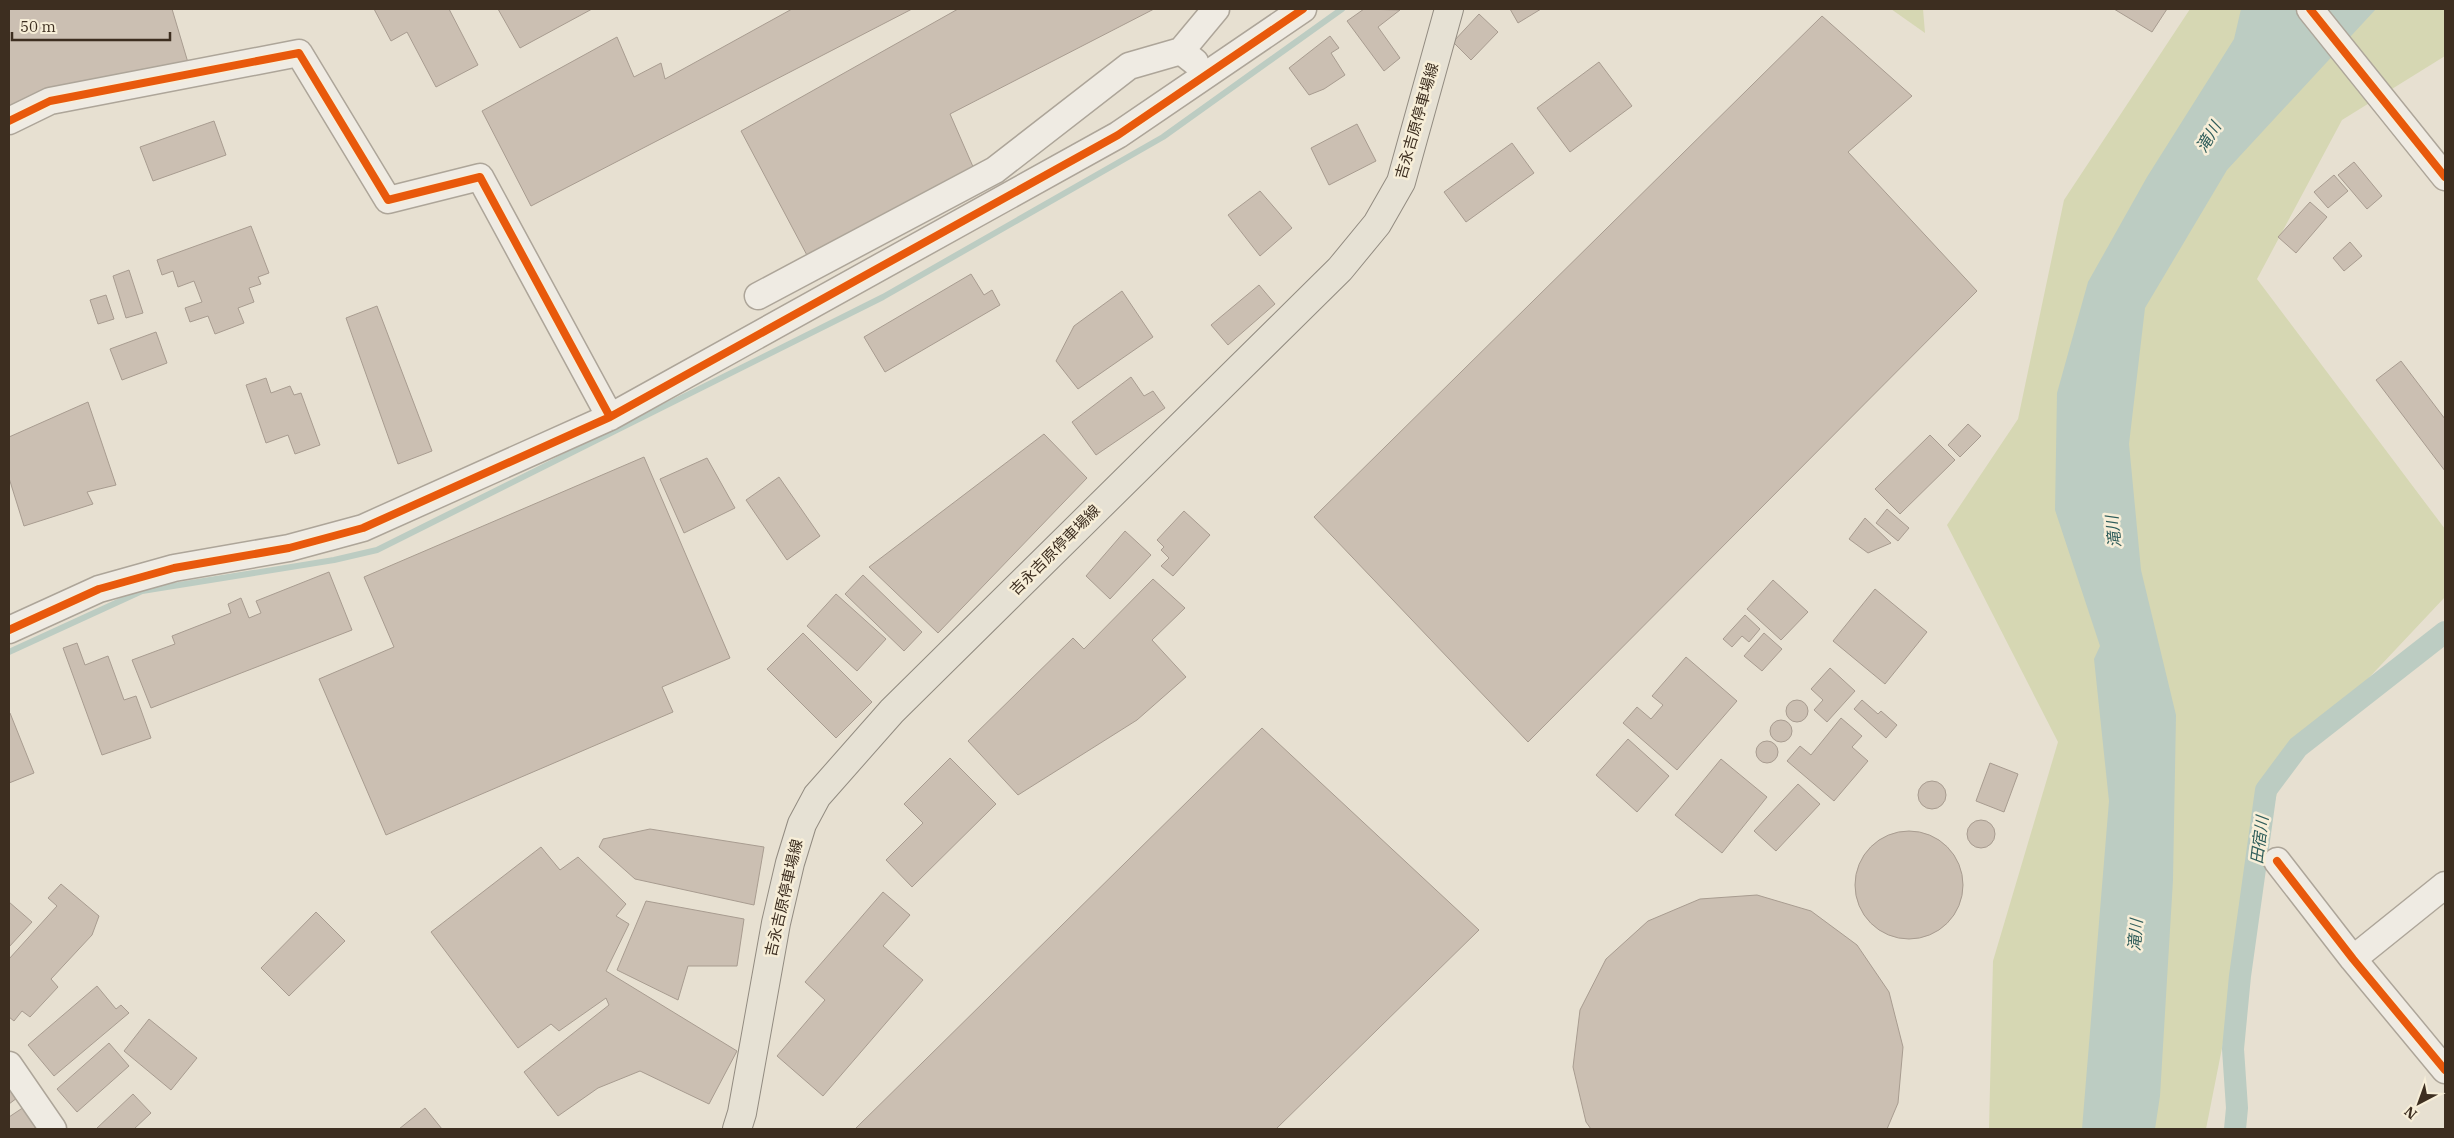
<svg xmlns="http://www.w3.org/2000/svg" width="2454" height="1138" viewBox="0 0 2454 1138" font-family="'IBM Plex Serif','Noto Sans JP',serif">
	<style>
		.green { fill: #d6d7b3 }
		.water { fill: #bcccc2 }
		.lines { fill: none; stroke-linecap: round; stroke-linejoin: round }
		.stream { stroke: #bcccc2; stroke-width: 6 }
		.canal { stroke: #bcccc2; stroke-width: 22 }
		.building { fill: #cbbfb2; stroke: #a89c90 }
		.minor-casing { stroke: #ada599; stroke-width: 29 }
		.major-casing { stroke: #928b80; stroke-width: 30 }
		.minor { stroke: #efebe3; stroke-width: 26 }
		.major { stroke: #e6e1d4; stroke-width: 28 }
		.cycleway-casing { stroke: #f7eed8; stroke-width: 11 }
		.cycleway { stroke: #e8590c; stroke-width: 8 }
		.labels { text-anchor: middle; stroke-width: 5; stroke-linejoin: round; paint-order: stroke }
		.street-label { font-size: 15px; fill: #3d2e20; stroke: #f7eed8 }
		.water-label { font-size: 16px; font-style: italic; fill: #2f5d5a; stroke: #f7eed8 }
	</style>
	<rect width="100%" height="100%" fill="#e7e0d1"/>
	<path class="green" d="M1891 9H1923L1925 33Z
		M2190 9H2445V56L2342 120 2257 279 2445 529V597L2283 769 2255 881 2206 1129H1989L1993 961 2058 742 1947 525 2018 419 2064 200Z"/>
	<path class="water" d="M2241 9H2376L2227 170 2145 308 2129 444 2141 570 2176 715 2173 880 2160 1096 2155 1129H2082L2109 801 2094 659 2100 646 2055 510 2057 393 2088 282 2147 177 2234 39Z"/>
	<g class="lines">
		<path class="stream" d="M9 652 142 591 334 560 377 550 883 297 1163 137 1342 9"/>
		<path class="canal" d="M2235 1129 2237 1108 2233 1049 2240 976 2266 790 2298 747 2445 632"/>
	</g>
	<path class="building" d="M9 9H172L189 66 9 108Z
		M374 9H449L478 65 436 87 407 32 391 41Z
		M498 9H592L520 48Z
		M792 9H912L531 206 482 111 617 37 634 77 661 63 665 79Z
		M958 9H1154L950 114 974 169 809 259 741 131Z
		M1364 9 1400 10 1378 27 1400 58 1384 71 1347 21Z
		M1510 9H1541L1518 23Z
		M2114 9H2167L2152 32Z
		M1479 14 1498 32 1471 60 1453 42Z
		M1822 16 1912 96 1848 152 1977 291 1528 742 1314 517Z
		M1330 36 1339 48 1331 53 1345 75 1324 89 1309 95 1289 68Z
		M1599 62 1632 106 1570 152 1537 108Z
		M214 121 226 155 153 181 140 147Z
		M1357 124 1376 161 1329 185 1311 148Z
		M1512 143 1534 173 1466 222 1444 192Z
		M2354 162 2382 196 2367 209 2338 175Z
		M2334 175 2348 191 2328 208 2314 192Z
		M1260 191 1292 228 1260 256 1228 215Z
		M2310 202 2327 217 2296 253 2278 237Z
		M251 226 269 273 258 277 261 284 249 288 254 302 238 308 244 323 215 334 208 316 190 322 185 308 202 302 194 281 178 287 173 271 162 275 157 260Z
		M2350 242 2362 256 2344 271 2333 258Z
		M129 270 143 313 126 318 113 276Z
		M971 274 984 295 992 290 1000 305 885 372 864 337Z
		M1259 285 1275 304 1228 345 1211 325Z
		M1122 291 1153 337 1078 389 1056 361 1074 326Z
		M106 295 114 319 98 324 90 300Z
		M377 306 432 451 398 464 346 318Z
		M156 332 167 363 122 380 110 349Z
		M2401 361 2445 419V471L2376 380Z
		M1131 377 1144 396 1153 391 1165 408 1096 455 1072 422Z
		M266 378 271 393 290 386 294 395 301 393 320 445 295 454 288 435 266 443 246 385Z
		M88 402 116 485 87 492 93 504 24 526 9 478V437Z
		M1968 424 1981 436 1960 457 1948 445Z
		M1044 434 1087 478 938 633 869 567Z
		M1930 435 1955 460 1900 514 1875 489Z
		M644 457 730 658 662 687 673 712 386 835 319 679 394 647 364 577Z
		M707 458 735 508 684 533 660 479Z
		M779 477 820 536 787 560 746 500Z
		M1887 509 1909 528 1898 541 1876 523Z
		M1184 511 1210 535 1173 576 1161 566 1169 558 1161 550 1164 547 1157 540Z
		M1865 518 1891 543 1868 553 1849 539Z
		M1125 531 1151 555 1110 599 1086 576Z
		M329 572 352 630 151 708 132 660 175 644 172 636 231 613 228 604 241 598 249 618 261 613 256 601Z
		M863 575 922 632 904 651 845 594Z
		M1153 579 1185 608 1152 640 1186 677 1137 720 1018 795 968 741 1073 638 1084 649Z
		M1773 580 1808 612 1781 640 1747 609Z
		M1875 589 1927 632 1885 684 1833 641Z
		M836 594 886 639 857 671 807 626Z
		M1745 615 1760 629 1749 642 1742 636 1732 647 1723 639Z
		M803 633 872 702 836 738 767 669Z
		M1764 633 1782 649 1762 671 1744 656Z
		M77 643 85 665 108 656 124 700 136 696 151 738 102 755 63 648Z
		M1686 657 1737 701 1677 770 1623 723 1637 707 1651 719 1663 705 1652 696Z
		M1830 668 1855 691 1827 722 1814 710 1823 700 1811 689Z
		M1862 700 1878 714 1881 711 1897 725 1886 738 1854 709Z
		M1786 711a11 11 0 1 1 22 0a11 11 0 1 1-22 0Z
		M9 713H10L34 773 9 783Z
		M1841 718 1862 736 1852 747 1868 761 1834 801 1787 761 1800 746 1811 755Z
		M1770 731a11 11 0 1 1 22 0a11 11 0 1 1-22 0Z
		M1262 728 1479 930 1276 1129H855Z
		M1628 739 1669 776 1637 812 1596 775Z
		M1756 752a11 11 0 1 1 22 0a11 11 0 1 1-22 0Z
		M950 758 996 804 912 887 886 860 923 823 904 804Z
		M1721 759 1767 797 1722 853 1675 815Z
		M1990 763 2018 774 2004 812 1976 801Z
		M1918 795a14 14 0 1 1 28 0a14 14 0 1 1-28 0Z
		M1798 784 1820 804 1776 851 1754 831Z
		M1967 834a14 14 0 1 1 28 0a14 14 0 1 1-28 0Z
		M650 829 764 847 754 905 635 879 599 847 603 839Z
		M1855 885a54 54 0 1 1 108 0a54 54 0 1 1-108 0Z
		M541 847 560 870 578 857 626 904 616 916 629 924 606 971 737 1051 709 1104 640 1071 598 1088 558 1116 524 1072 609 1005 606 998 559 1031 551 1024 518 1048 431 932Z
		M61 884 99 916 92 935 51 979 58 987 30 1017 22 1011 14 1021 9 1017V959L57 906 48 898Z
		M883 892 910 915 883 946 923 980 823 1096 777 1056 825 1000 805 982Z
		M1757 895 1811 911 1857 945 1889 992 1903 1047 1898 1103 1887 1129H1591L1586 1122 1573 1067 1580 1010 1606 959 1648 921 1700 899Z
		M646 901 744 919 737 966H688L678 1000 617 970Z
		M9 902 32 922 9 947Z
		M316 912 345 941 289 996 261 968Z
		M97 986 116 1009 121 1005 129 1013 54 1076 28 1045Z
		M149 1019 197 1058 171 1090 124 1051Z
		M109 1043 129 1066 77 1112 57 1089Z
		M9 1087 17 1098 9 1104Z
		M133 1094 151 1113 134 1129H96Z
		M24 1107 36 1129H9V1117Z
		M425 1108 442 1129H399Z"/>
	<g class="lines">
		<g class="minor-casing">
			<path id="minor" d="M2310 9 2445 177
				M1195 62 1181 51 1216 9
				M9 121 50 101 299 53 388 200 480 177 610 417
				M758 296 995 170 1129 66 1181 51
				M9 630 99 589 174 568 289 548 363 528 610 417 1118 135 1303 9
				M2277 861 2353 959 2445 1070
				M2353 959 2445 885
				M9 1065 53 1129"/>
		</g>
		<g class="major-casing">
			<path id="major" d="M737 1129 742 1113 776 923 790 863 802 824 817 796 892 711 1340 269 1377 224 1401 182 1449 9"/>
		</g>
		<use href="#minor" class="minor"/>
		<use href="#major" class="major"/>
		<g class="cycleway-casing">
			<path id="cycleway" d="M2310 9 2445 177
				M9 121 50 101 299 53 388 200 480 177 610 417
				M9 630 99 589 174 568 289 548 363 528 610 417 1118 135 1303 9
				M2277 861 2353 959 2445 1070"/>
		</g>
		<use href="#cycleway" class="cycleway"/>
	</g>
	<g class="labels">
		<g class="street-label">
			<text transform="translate(1417 121) rotate(-74)" y="5">吉永吉原停車場線</text>
			<text transform="translate(1055 550) rotate(-45)" y="5">吉永吉原停車場線</text>
			<text transform="translate(784 898) rotate(-77)" y="5">吉永吉原停車場線</text>
		</g>
		<g class="water-label">
			<text transform="translate(2208 137) rotate(-59)" y="6">滝川</text>
			<text transform="translate(2113 532) rotate(-96)" y="6">滝川</text>
			<text transform="translate(2259 840) rotate(-83)" y="6">田宿川</text>
			<text transform="translate(2135 935) rotate(-86)" y="6">滝川</text>
		</g>
	</g>
	<rect width="2454" height="1138" fill="none" stroke="#3d2e20" stroke-width="20"/>
	<g transform="translate(2419 1103) rotate(221)" stroke="#f7eed8" stroke-width="4" paint-order="stroke">
	<path d="M0-4L9 19L0 12L-9 19Z" fill="#3d2e20"/>
	<text y="-8" font-size="14" font-weight="bold" text-anchor="middle" fill="#3d2e20">N</text>
	</g>
	<path d="M12 32v8h158v-8" fill="none" stroke="#3d2e20" stroke-width="2.5"/>
	<text x="20" y="32" font-size="15" fill="#3d2e20" stroke="#f7eed8" stroke-width="4" paint-order="stroke">50 m</text>
</svg>
